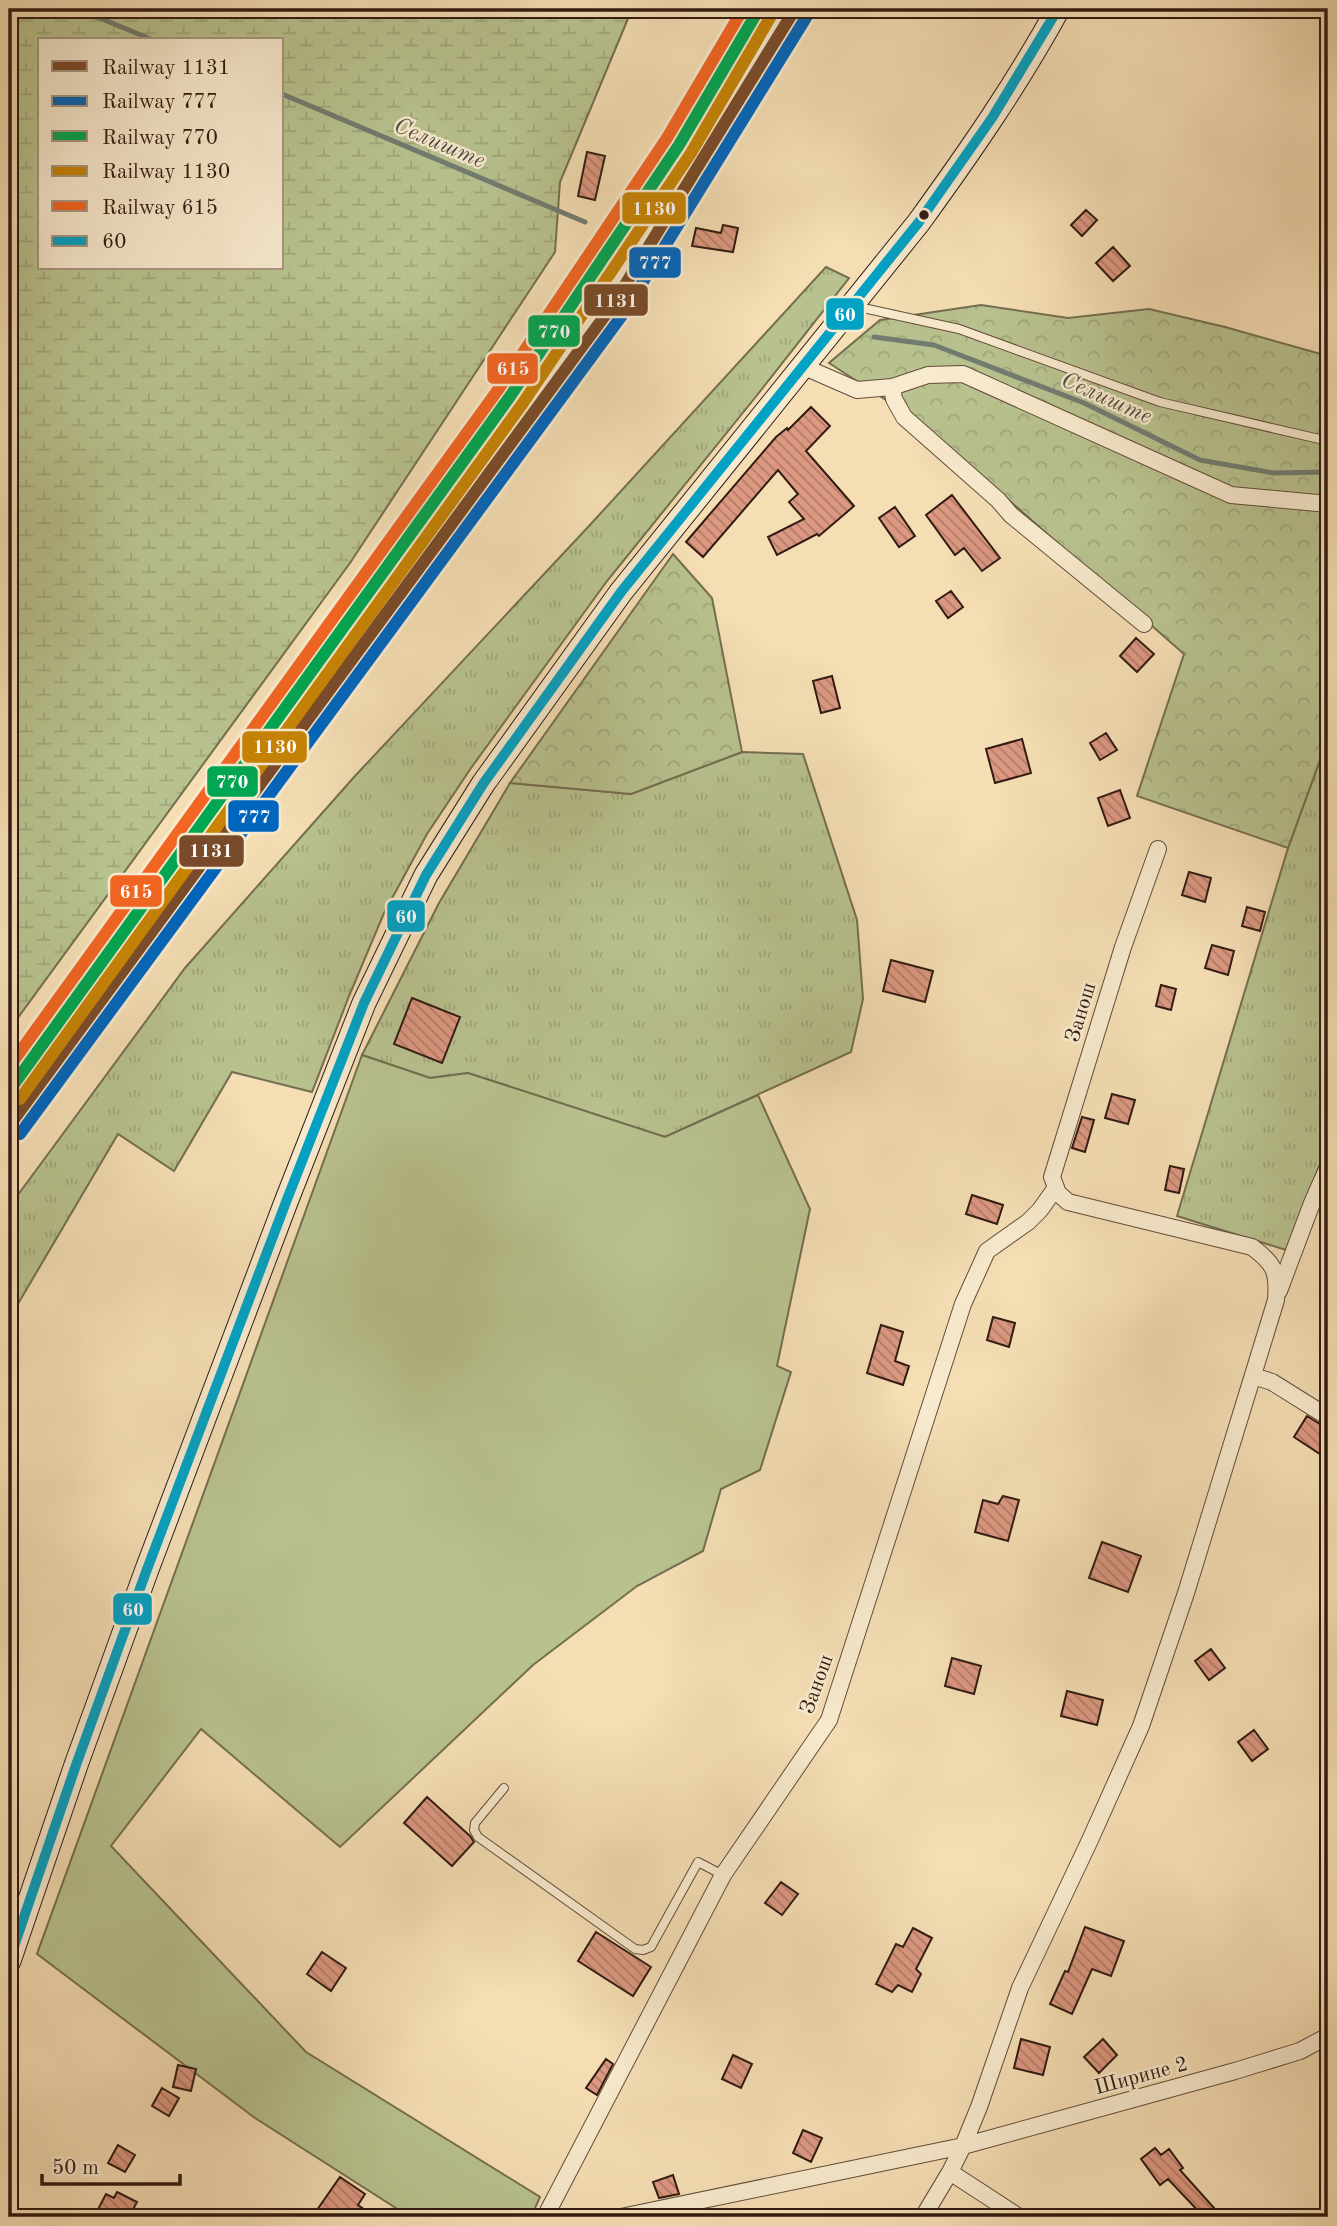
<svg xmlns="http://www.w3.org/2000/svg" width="1337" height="2226" viewBox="0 0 1337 2226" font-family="'Old Standard TT',serif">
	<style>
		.grass { fill: url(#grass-tufts); stroke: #746e50; stroke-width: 2 }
		.forest { fill: url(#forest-crowns); stroke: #746e50; stroke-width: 2 }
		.wetland { fill: url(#wetland-marsh); stroke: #746e50; stroke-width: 2; fill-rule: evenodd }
		.garden { fill: #b8c28f; stroke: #746e50; stroke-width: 2 }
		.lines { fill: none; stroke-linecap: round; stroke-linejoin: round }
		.stream { stroke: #717c71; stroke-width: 5 }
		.building { fill: url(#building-back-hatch); stroke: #311b12; stroke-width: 2 }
		.lane-casing { stroke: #624c3a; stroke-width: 10 }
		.street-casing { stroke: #624c3a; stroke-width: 18 }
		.secondary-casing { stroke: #311b12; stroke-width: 25 }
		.lane { stroke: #f8eace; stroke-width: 8 }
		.street { stroke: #f8eace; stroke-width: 16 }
		.secondary { stroke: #f8eace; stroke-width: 23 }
		.bus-1-casing { stroke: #f8eace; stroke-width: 16 }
		.bus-1 { stroke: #02a2c5; stroke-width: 10 }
		.rail-1-casing { stroke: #f8eace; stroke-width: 18 }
		.rail-2-casing { stroke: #f8eace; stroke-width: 18 }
		.rail-3-casing { stroke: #f8eace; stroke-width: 18 }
		.rail-4-casing { stroke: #f8eace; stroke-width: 18 }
		.rail-5-casing { stroke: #f8eace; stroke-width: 18 }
		.rail-1 { stroke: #7a4b2a; stroke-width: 12 }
		.rail-2 { stroke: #0065bd; stroke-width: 12 }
		.rail-3 { stroke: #00a651; stroke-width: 12 }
		.rail-4 { stroke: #c68304; stroke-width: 12 }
		.rail-5 { stroke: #f26522; stroke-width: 12 }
		.bus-dot { fill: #311b12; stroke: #f8eace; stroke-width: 2.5 }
		.labels { text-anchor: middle; stroke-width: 5; stroke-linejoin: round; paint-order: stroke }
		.street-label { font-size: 21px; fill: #311b12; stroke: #f8eace }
		.water-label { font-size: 23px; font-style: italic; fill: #514b42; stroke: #f8eace }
		.line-badge { stroke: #f8eace; stroke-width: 2.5 }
		.badge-label { font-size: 19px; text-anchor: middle; font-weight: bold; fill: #fff }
	</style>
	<defs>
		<pattern id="grass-tufts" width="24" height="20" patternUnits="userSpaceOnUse" patternTransform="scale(1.75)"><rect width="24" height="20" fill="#b8c28f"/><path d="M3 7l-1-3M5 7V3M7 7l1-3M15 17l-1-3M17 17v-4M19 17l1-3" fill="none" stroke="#9fa67a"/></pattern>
		<pattern id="forest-crowns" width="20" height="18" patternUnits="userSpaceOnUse" patternTransform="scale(1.75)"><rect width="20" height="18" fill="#b8c28f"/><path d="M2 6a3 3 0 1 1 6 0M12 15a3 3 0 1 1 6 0" fill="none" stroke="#9fa67a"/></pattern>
		<pattern id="wetland-marsh" width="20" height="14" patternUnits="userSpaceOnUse" patternTransform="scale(1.75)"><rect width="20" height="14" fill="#b8c28f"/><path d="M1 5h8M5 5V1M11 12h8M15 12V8" fill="none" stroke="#9fa67a"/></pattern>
		<pattern id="building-back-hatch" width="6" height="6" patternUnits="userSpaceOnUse" patternTransform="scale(1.75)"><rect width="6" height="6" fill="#dc9881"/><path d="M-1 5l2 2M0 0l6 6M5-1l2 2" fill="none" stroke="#b37b68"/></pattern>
	</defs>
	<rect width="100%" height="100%" fill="#f5deb4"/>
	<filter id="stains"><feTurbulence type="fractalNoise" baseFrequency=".00286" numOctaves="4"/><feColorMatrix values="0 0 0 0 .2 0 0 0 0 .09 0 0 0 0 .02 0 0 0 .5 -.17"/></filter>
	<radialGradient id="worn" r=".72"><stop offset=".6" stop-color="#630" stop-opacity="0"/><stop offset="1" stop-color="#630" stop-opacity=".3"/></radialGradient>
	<path class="grass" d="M826 267 849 278 754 399 607 581 471 768 427 834 384 913 349 996 312 1092 232 1072 174 1171 118 1134 9 1319V1207L185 968 355 776 589 526Z
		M1328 738V1144L1286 1250 1177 1216 1288 848Z
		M742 752 803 754 857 920 863 999 851 1052 665 1137 468 1073 430 1078 362 1055 439 903 510 783 631 794Z"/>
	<path class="forest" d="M981 305 1068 318 1149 309 1225 327 1328 356V738L1288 848 1137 796 1184 654 954 452 889 402 829 363 880 320Z
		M673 554 712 598 742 752 631 794 510 783Z"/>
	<path class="wetland" d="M9 9H632L560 182 555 252 350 563 9 1030ZM40 40H282V268H40Z"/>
	<path class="garden" d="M362 1055 430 1078 468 1073 665 1137 758 1095 810 1209 777 1366 791 1372 760 1470 721 1489 703 1551 637 1586 533 1665 340 1847 201 1729 111 1846 306 2052 540 2197 531 2217H410L255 2118 37 1954Z"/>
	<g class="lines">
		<path class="stream" d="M78 9 153 40
			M282 94 585 222
			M874 337 934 345 1084 403 1200 460 1273 473 1328 472"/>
	</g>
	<path class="building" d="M587 152 605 156 595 200 578 196Z
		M1086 210 1097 220 1082 236 1071 225Z
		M723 225 738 228 733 252 692 246 696 228 721 233Z
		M1113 247 1130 266 1113 281 1096 263Z
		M811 407 830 426 806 451 854 506 819 536 817 534 777 555 768 537 804 519 789 502 798 494 778 470 703 557 686 542 776 437 787 428 788 430Z
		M952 495 1000 558 982 571 964 548 955 555 926 515Z
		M895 507 915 536 899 547 879 518Z
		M951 591 963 607 948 618 936 601Z
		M1136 638 1154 654 1137 672 1120 656Z
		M832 676 840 708 821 713 813 681Z
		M1106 733 1117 750 1100 760 1090 743Z
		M1022 739 1031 773 995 783 986 749Z
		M1120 790 1130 818 1108 826 1098 798Z
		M1189 872 1211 878 1205 902 1182 895Z
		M1247 907 1265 912 1260 931 1242 926Z
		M1212 945 1234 951 1228 975 1205 968Z
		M891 960 933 971 925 1002 883 991Z
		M1161 985 1176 989 1171 1010 1156 1006Z
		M412 998 460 1017 442 1063 394 1044Z
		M1112 1094 1135 1100 1128 1124 1105 1118Z
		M1082 1117 1094 1120 1085 1152 1072 1148Z
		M1170 1166 1184 1169 1179 1193 1165 1190Z
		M972 1195 1003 1205 997 1224 966 1214Z
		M993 1317 1015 1323 1009 1347 987 1340Z
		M881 1325 903 1332 895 1361 909 1366 903 1385 867 1373Z
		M1307 1416 1328 1429V1441L1320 1454 1294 1437Z
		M1003 1496 1019 1500 1008 1541 975 1532 983 1500 998 1504Z
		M1102 1542 1141 1556 1128 1592 1089 1578Z
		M1211 1649 1225 1668 1209 1680 1195 1661Z
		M952 1658 981 1666 974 1694 945 1686Z
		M1067 1691 1103 1700 1097 1725 1061 1716Z
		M1254 1730 1268 1749 1252 1761 1238 1742Z
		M427 1797 470 1836 474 1842 452 1866 404 1823Z
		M781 1882 798 1894 782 1915 765 1903Z
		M1085 1927 1124 1941 1111 1976 1092 1969 1072 2014 1050 2004 1065 1971 1068 1972Z
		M913 1928 932 1938 916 1969 921 1974 912 1992 898 1985 892 1992 876 1984 896 1944 903 1947Z
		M596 1932 651 1967 633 1996 578 1961Z
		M322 1952 346 1968 331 1991 307 1974Z
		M1021 2039 1050 2047 1043 2075 1014 2068Z
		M1103 2039 1117 2055 1099 2073 1084 2057Z
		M733 2055 752 2064 741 2088 722 2079Z
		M606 2059 613 2064 597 2095 586 2088Z
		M178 2065 196 2069 191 2091 173 2087Z
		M162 2088 179 2098 169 2116 152 2106Z
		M803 2130 822 2138 811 2162 793 2153Z
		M118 2145 135 2155 125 2172 108 2163Z
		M1155 2148 1161 2155 1169 2149 1183 2168 1180 2170 1214 2208 1204 2217 1168 2179 1160 2185 1141 2159Z
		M673 2175 679 2194 659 2198 653 2182Z
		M340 2177 365 2194 358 2205 375 2217H328L317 2210Z
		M117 2192 137 2202 129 2217H94L106 2194 114 2198Z"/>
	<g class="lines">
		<g class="lane-casing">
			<path id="lane" d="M854 306 959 329 1160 402 1328 441
				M504 1788 475 1823 474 1830 478 1837 635 1949 643 1950 651 1947 698 1862 723 1875"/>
		</g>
		<g class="street-casing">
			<path id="street" d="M802 366 857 390 892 387 928 375 963 374 1231 495 1328 504
				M892 387 894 399 904 417 998 500 1011 515 1144 624
				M1279 1291 1312 1203 1328 1167
				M1253 1376 1272 1382 1328 1417
				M950 2172 1019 2217
				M545 2217 723 1875 829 1720 963 1304 987 1251 1028 1222 1040 1210 1055 1189
				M621 2217 963 2146 1235 2071 1300 2051 1328 2036
				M923 2217 950 2172 963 2146 979 2107 1020 1988 1090 1840 1141 1726 1186 1593 1276 1300C1278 1272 1275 1264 1252 1247L1068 1202 1058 1193 1052 1177 1123 947 1158 849"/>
		</g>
		<g class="secondary-casing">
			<path id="secondary" d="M9 1961 76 1765 146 1572 286 1202 364 1003 426 875 483 784 621 592 919 222C969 153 1017 84 1058 9"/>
		</g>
		<use href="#lane" class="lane"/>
		<use href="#street" class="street"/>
		<use href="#secondary" class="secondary"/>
		<g class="bus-1-casing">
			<path id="bus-1" d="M9 1961 76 1765 146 1572 286 1202 364 1003 426 875 483 784 621 592 919 222 992 118 1058 9"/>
		</g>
		<use href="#bus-1" class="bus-1"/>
		<g class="rail-1-casing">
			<path id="rail-1" d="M9 1126 612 306 795 9"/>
		</g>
		<g class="rail-2-casing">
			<path id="rail-2" d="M20 1134 623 314 807 16"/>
		</g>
		<g class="rail-3-casing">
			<path id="rail-3" d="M9 1091 511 395 679 145 759 9"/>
		</g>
		<g class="rail-4-casing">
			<path id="rail-4" d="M20 1099 523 403 691 153 771 16"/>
		</g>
		<g class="rail-5-casing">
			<path id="rail-5" d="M9 1067 500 387 667 138 743 9"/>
		</g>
		<use href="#rail-1" class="rail-1"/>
		<use href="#rail-2" class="rail-2"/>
		<use href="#rail-3" class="rail-3"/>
		<use href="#rail-4" class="rail-4"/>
		<use href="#rail-5" class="rail-5"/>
	</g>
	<circle class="bus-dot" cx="924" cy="215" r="6"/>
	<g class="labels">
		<g class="street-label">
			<text transform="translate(1080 1012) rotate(-73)" y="7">Занош</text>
			<text transform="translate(816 1684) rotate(-70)" y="7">Занош</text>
			<text transform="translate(1141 2075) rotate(-15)" y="7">Ширине 2</text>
		</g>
		<g class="water-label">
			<text transform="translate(440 142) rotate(23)" y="8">Селиште</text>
			<text transform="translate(1107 397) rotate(24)" y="8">Селиште</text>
		</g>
	</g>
	<g class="line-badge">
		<rect x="621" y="191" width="66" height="34" rx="7" fill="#c68304"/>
		<rect x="628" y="246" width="54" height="33" rx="7" fill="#0065bd"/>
		<rect x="583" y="283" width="66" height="34" rx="7" fill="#7a4b2a"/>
		<rect x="825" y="297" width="40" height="34" rx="7" fill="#02a2c5"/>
		<rect x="527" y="314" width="54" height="34" rx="7" fill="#00a651"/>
		<rect x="486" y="352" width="53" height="33" rx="7" fill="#f26522"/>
		<rect x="241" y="730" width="67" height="34" rx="7" fill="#c68304"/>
		<rect x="206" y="765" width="53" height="33" rx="7" fill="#00a651"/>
		<rect x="227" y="799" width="53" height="34" rx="7" fill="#0065bd"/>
		<rect x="178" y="834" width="67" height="34" rx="7" fill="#7a4b2a"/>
		<rect x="109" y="874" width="54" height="34" rx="7" fill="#f26522"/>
		<rect x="386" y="899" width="40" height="34" rx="7" fill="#02a2c5"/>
		<rect x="112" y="1592" width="41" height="34" rx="7" fill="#02a2c5"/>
	</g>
	<g class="badge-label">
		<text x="654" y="215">1130</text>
		<text x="655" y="269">777</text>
		<text x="616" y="307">1131</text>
		<text x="845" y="321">60</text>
		<text x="554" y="338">770</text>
		<text x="513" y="375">615</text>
		<text x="275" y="753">1130</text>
		<text x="232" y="788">770</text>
		<text x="254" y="823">777</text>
		<text x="211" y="857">1131</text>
		<text x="136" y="898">615</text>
		<text x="406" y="923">60</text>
		<text x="133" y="1616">60</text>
	</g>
	<rect width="1337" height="2226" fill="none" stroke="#f5deb4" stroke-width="35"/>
	<rect x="10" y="10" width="1316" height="2205" fill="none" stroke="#311b12" stroke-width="3.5"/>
	<rect x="18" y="18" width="1302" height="2191" fill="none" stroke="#311b12" stroke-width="2"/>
	<rect x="38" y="38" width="245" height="231" fill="#f8eace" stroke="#a89783" stroke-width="2"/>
	<rect x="52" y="61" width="35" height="10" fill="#7a4b2a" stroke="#a89783" stroke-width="2"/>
	<text x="102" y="74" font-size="21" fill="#311b12">Railway 1131</text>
	<rect x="52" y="96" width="35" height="10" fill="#0065bd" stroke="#a89783" stroke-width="2"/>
	<text x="102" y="108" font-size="21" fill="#311b12">Railway 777</text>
	<rect x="52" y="131" width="35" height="10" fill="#00a651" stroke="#a89783" stroke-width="2"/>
	<text x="102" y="144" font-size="21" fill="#311b12">Railway 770</text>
	<rect x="52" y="166" width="35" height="10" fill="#c68304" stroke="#a89783" stroke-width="2"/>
	<text x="102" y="178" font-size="21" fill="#311b12">Railway 1130</text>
	<rect x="52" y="201" width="35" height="10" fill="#f26522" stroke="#a89783" stroke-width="2"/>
	<text x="102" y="214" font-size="21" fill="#311b12">Railway 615</text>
	<rect x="52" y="236" width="35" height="10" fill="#02a2c5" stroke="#a89783" stroke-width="2"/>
	<text x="102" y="248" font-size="21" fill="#311b12">60</text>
	<path d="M42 2174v10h138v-10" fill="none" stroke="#311b12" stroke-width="3.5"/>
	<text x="52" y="2174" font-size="21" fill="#311b12" stroke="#f8eace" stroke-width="5" paint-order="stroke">50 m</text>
	<rect width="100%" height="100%" filter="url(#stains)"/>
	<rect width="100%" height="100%" fill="url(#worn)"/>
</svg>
